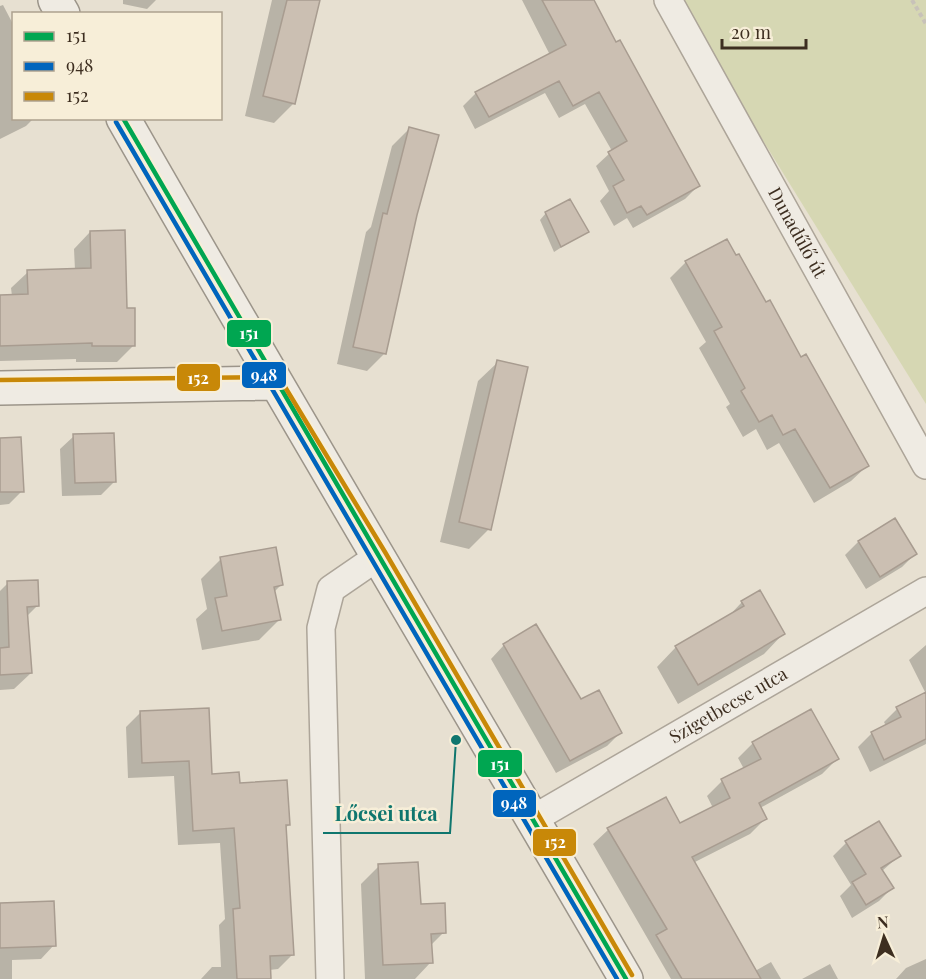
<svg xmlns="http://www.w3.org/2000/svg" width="926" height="979" viewBox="0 0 926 979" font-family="'Playfair Display',serif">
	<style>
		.green { fill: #d6d7b3 }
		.shadow { fill: #0003 }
		.building { fill: #cbbfb2; stroke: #a89c90; stroke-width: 1.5 }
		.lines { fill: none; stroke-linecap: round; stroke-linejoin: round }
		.street-casing { stroke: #ada599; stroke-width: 30 }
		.secondary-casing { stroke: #9c958a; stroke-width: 36 }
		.path { stroke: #c8c2b9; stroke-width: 4; stroke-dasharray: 4.5 3; stroke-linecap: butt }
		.street { stroke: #efebe3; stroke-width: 27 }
		.secondary { stroke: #efebe3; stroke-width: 33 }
		.bus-1-casing { stroke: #f7eed8; stroke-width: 9 }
		.bus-2-casing { stroke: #f7eed8; stroke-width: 9 }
		.bus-3-casing { stroke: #f7eed8; stroke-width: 9 }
		.bus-1 { stroke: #00a651; stroke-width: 4.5 }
		.bus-2 { stroke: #0065bd; stroke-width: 4.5 }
		.bus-3 { stroke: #c88808; stroke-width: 4.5 }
		.labels { text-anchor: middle; stroke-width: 5; stroke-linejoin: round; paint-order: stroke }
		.street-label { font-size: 18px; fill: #3d2e20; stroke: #f7eed8 }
		.leader { fill: none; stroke: #0f766e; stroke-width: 2 }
		.callout-dot { fill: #0f766e; stroke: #f7eed8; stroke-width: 2 }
		.callout-label { font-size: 20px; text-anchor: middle; font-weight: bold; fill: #0f766e; stroke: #f7eed8; stroke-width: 5; stroke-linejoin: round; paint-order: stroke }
		.line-badge { stroke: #f7eed8; stroke-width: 2 }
		.badge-label { font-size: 16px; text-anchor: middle; font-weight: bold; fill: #fff }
	</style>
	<rect width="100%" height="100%" fill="#e7e0d1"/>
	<path class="green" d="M676 0H926V404Z"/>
	<path class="shadow" d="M123 0H156L147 9 123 4Z
		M272 0H318L294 103 274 123 245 116Z
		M522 0H592L698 186 685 199 633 228 627 218 614 226 600 201 609 191 596 166 612 151 585 104 559 118 545 93 475 129 463 106 476 93 550 55Z
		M3 5 14 26V118H34L26 126 0 139V6Z
		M409 129 416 215 385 353 367 371 337 364 366 232 371 227 392 146Z
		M546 213 587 231 554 252 540 220Z
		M90 232 126 309 134 345 117 362H76V359L0 361V296H12L11 288 28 272 75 270 74 249Z
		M686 262 765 304 867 466 851 481 814 503 779 443 767 450 756 429 743 437 726 407 730 404 699 348 706 342 670 278Z
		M498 362 489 529 469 549 440 542 478 381Z
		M74 436 115 481 101 495 62 496 60 449Z
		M0 440 22 491 9 504 0 505Z
		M858 542 915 554 902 567 866 589 845 555Z
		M221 559 281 585 274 592 279 620 259 640 202 650 196 619 207 609 201 579Z
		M8 583 37 606 27 616 31 673 14 689 0 690V591Z
		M742 602 783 634 764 654 678 704 657 667 676 647 727 618Z
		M504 645 580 701 621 732 607 746 556 773 491 659Z
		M926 645V744L870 772 858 747 872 733 886 726 884 722 897 709 926 694 909 660Z
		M141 712 211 776 238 785 289 825 285 828 293 954 278 969 269 970V979H201L212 967H221L219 925 225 919 220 843 178 845 174 776 128 778 126 727Z
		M753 743 837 759 822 774 760 808 765 819 750 834 693 863 755 971 771 962 781 979H671L593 844 608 830 665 799 679 825 713 808 707 796 722 781 744 769 738 758Z
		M846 843 899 856 882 871 892 888 879 901 852 918 840 896 851 885 833 856Z
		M379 866 444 932 430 946 431 962 415 979H365L361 884Z
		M0 905 54 945 41 959 12 960V979H0Z
		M926 959V979H896L906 968Z
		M830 964 838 979H802Z"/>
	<path class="building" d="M287 0H320L295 104 263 96Z
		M542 0H594L616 42 620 40 700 186 647 215 641 206 627 213 613 186 624 180 608 152 627 141 599 92 573 106 559 81 489 117 475 92 566 45Z
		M409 127 439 135 417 215 386 354 353 347 383 213 387 214Z
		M570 199 589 232 561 247 545 212Z
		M125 230 127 308H135V346H92V343L0 346V295L28 294 27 270 91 268 90 231Z
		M727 239 736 255 739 254 766 302 770 300 801 357 806 354 869 466 830 488 795 429 783 435 772 415 759 422 741 391 745 388 714 331 722 327 685 261Z
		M497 360 528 367 491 530 459 522Z
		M114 433 116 482 75 483 73 434Z
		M21 437 24 492H0V438Z
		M895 518 917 554 880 577 858 541Z
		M276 547 283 585 274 587 281 620 222 631 215 598 227 596 220 557Z
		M38 580 39 606 27 607 32 673 0 675V648L9 647 7 581Z
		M760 590 785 634 698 685 675 646 744 606 741 601Z
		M536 624 581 699 599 690 622 733 570 761 503 644Z
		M926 692V739L884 760 871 732 901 717 896 707Z
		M209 708 212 774 239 772 240 783 287 780 290 825H286L294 955 270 956 271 979H237L233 909 240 908 234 828 193 831 189 761 142 763 140 711Z
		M811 709 839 759 759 803 767 819 692 857 761 979H682L656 935 667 929 607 828 666 797 680 823 730 798 721 779 761 759 752 742Z
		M879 821 901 856 881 868 894 888 866 905 852 882 866 874 845 841Z
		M418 862 421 904 445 903 446 933 431 934 433 963 383 965 378 864Z
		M54 901 56 946 0 948V903Z"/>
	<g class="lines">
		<g class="street-casing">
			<g id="street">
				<path id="s1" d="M668 0 926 465"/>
				<path id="s2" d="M533 819 926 591"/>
				<path d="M330 979 321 628 331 589 379 556"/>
			</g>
		</g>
		<g class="secondary-casing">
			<path id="secondary" d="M55 0 63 14
				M123 118C288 407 459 692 626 979
				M0 388 274 383"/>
		</g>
		<path class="path" d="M912 0 926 24"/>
		<use href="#street" class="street"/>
		<use href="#secondary" class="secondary"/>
		<g class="bus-1-casing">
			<path id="bus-1" d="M123 118 626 979"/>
		</g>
		<g class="bus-2-casing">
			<path id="bus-2" d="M116 122 617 979"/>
		</g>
		<g class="bus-3-casing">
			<path id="bus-3" d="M0 380 279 377 385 552 632 975"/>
		</g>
		<use href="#bus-1" class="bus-1"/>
		<use href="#bus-2" class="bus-2"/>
		<use href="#bus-3" class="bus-3"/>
	</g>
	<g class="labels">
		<g class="street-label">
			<text dy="6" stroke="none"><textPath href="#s1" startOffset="266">Dunadűlő út</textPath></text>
			<text dy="6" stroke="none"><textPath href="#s2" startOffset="226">Szigetbecse utca</textPath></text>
		</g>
	</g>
	<path class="leader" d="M456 740L450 833H323"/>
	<circle class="callout-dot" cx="456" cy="740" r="6"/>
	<g class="callout-label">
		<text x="386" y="821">Lőcsei utca</text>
	</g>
	<g class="line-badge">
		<rect x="226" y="319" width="46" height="29" rx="6" fill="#00a651"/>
		<rect x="241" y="361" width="46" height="28" rx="6" fill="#0065bd"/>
		<rect x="176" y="363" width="45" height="29" rx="6" fill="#c88808"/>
		<rect x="477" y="749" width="46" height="29" rx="6" fill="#00a651"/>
		<rect x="492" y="789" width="45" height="29" rx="6" fill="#0065bd"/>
		<rect x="532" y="828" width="45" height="29" rx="6" fill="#c88808"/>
	</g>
	<g class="badge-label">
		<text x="249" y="339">151</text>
		<text x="264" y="381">948</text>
		<text x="198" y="384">152</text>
		<text x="500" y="770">151</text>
		<text x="514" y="809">948</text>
		<text x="555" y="848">152</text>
	</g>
	<rect x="12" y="12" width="210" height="108" fill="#f7eed8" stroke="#ada18e" stroke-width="1.5"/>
	<rect x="24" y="32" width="30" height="9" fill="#00a651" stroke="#ada18e" stroke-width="1.5"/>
	<text x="66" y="42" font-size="18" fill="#3d2e20">151</text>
	<rect x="24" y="62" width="30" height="9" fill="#0065bd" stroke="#ada18e" stroke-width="1.5"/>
	<text x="66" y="72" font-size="18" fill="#3d2e20">948</text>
	<rect x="24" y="92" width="30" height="9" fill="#c88808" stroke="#ada18e" stroke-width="1.5"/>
	<text x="66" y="102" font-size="18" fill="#3d2e20">152</text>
	<g transform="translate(884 937) rotate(356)" stroke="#f7eed8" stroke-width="4.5" paint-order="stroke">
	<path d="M0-4.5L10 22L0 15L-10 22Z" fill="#3d2e20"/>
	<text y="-9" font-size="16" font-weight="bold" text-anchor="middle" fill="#3d2e20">N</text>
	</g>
	<path d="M722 39v9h84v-9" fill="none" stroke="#3d2e20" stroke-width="3"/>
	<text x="731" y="39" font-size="18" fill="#3d2e20" stroke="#f7eed8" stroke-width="4.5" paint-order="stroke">20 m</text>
</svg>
